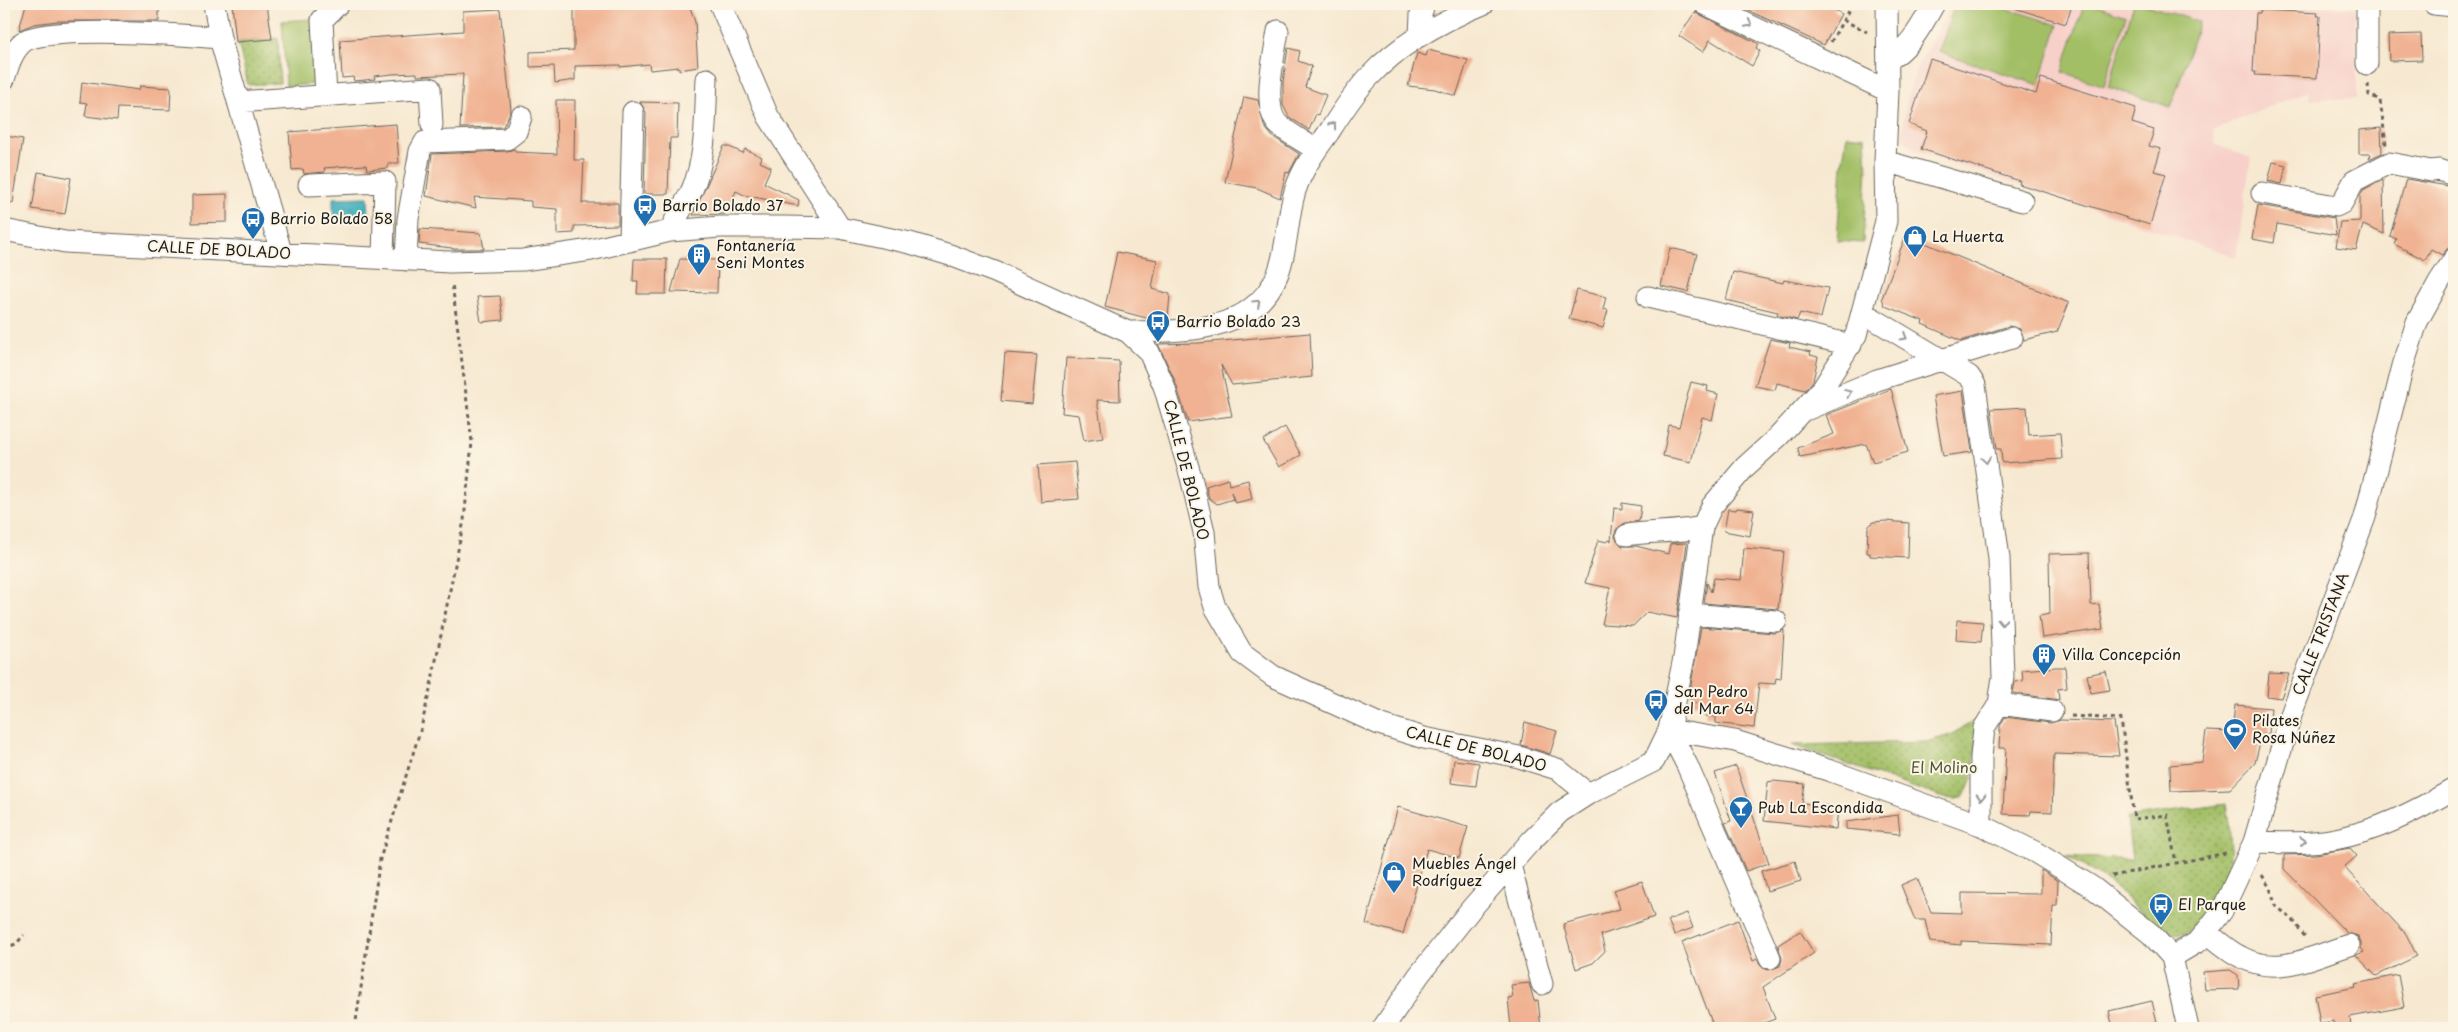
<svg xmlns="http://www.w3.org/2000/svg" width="2458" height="1032" viewBox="0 0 2458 1032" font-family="'Playpen Sans',sans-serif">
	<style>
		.built { fill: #f7d0c9 }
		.green { fill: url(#green-dots); stroke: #606e41 }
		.pitch { fill: #a3bf66; stroke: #606e41 }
		.water { fill: url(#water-ripples); stroke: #2e666c }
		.building { fill: #f0b292 }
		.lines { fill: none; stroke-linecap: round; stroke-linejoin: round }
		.minor-casing { stroke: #69645b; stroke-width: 23 }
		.path { stroke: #69645b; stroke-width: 3; stroke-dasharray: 4 4; stroke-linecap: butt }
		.minor { stroke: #fff; stroke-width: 21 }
		.oneway { stroke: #999 }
		.labels { text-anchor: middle; stroke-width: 4; stroke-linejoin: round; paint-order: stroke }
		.poi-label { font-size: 15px; fill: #1c1c1c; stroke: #fcf5e5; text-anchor: start }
		.street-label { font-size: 15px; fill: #1c1c1c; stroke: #fcf5e5 }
		.park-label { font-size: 15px; fill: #4b5536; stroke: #fcf5e5 }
	</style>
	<defs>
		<pattern id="green-dots" width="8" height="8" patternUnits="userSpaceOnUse" patternTransform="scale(1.25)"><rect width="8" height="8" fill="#a3bf66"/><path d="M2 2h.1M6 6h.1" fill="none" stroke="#849a53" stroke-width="1.8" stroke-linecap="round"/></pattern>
		<pattern id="water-ripples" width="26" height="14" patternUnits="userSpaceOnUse" patternTransform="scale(1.25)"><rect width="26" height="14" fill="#41afbd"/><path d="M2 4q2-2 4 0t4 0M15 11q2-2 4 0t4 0" fill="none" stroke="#368e99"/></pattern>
	</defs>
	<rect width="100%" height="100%" fill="#fcf5e5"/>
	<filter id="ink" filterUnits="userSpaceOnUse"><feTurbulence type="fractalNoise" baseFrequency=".02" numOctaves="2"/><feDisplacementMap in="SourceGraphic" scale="10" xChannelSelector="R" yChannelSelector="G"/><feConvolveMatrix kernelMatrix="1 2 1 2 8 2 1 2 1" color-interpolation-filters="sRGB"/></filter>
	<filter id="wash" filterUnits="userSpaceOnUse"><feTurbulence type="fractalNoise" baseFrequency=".0096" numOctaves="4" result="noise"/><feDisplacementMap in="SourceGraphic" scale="20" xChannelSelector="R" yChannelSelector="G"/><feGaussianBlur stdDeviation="1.12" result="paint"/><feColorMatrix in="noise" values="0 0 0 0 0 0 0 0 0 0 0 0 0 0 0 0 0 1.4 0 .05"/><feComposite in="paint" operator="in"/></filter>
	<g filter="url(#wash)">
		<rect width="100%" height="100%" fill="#f7e9d1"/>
		<path class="built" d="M1952 4H2289L2355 8 2357 98 2310 100 2309 91 2213 130 2216 145 2251 158 2236 257 1917 151 1903 140V122L1908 96 1918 65Z"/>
		<path class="green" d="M278 38 280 83 248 85 238 42Z
			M1978 719C1976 735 1976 791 1960 798 1955 800 1949 798 1944 798L1792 745 1926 742 1950 735Z
			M2226 804C2233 848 2235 867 2211 907 2203 919 2195 935 2178 934 2157 932 2125 895 2108 882 2095 872 2080 864 2065 856L2132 860 2127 818Z"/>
		<path class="pitch" d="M1955 4H1993L2058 25 2039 85 1939 52Z
			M2084 4H2091L2126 16 2104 86 2062 72Z
			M2134 4H2144L2199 22 2171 107 2108 87Z
			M313 19 317 84 286 86 282 21Z
			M1847 135 1865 137 1867 168 1863 243 1837 241 1842 166Z"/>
		<path class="water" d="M368 197 369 215 333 217V198Z"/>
		<g id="blocks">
			<path class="building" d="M26 4H159V21H57L34 24 19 30Z
				M232 4H267L272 39 236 42Z
				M611 4H689L695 22 698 67 679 70V67L650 70 649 64 620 67V65L575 66V80L555 83 554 66 530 67V52L574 50V7H612Z
				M1734 4H1837L1834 10 1841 14 1824 45Z
				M2015 4H2072L2066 24 2014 8Z
				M500 9 511 110 503 127 460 128 463 74 417 76V73L392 74 374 76 375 79 354 81 353 77 342 78 340 40 463 31V11Z
				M2260 10 2318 13 2317 16H2320L2317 78 2255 75 2256 72H2253L2256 13H2260Z
				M1695 12 1759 44 1756 48 1760 51 1752 66 1710 40 1703 52 1679 36Z
				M2421 34 2422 60 2389 61 2388 35Z
				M1288 48 1300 51 1298 61 1312 66 1305 87 1326 95 1318 115 1316 114 1309 130 1289 117 1283 105V82Z
				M1428 50 1468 60 1456 96 1435 89 1408 86 1417 53 1426 56Z
				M1930 59 2036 94 2041 78 2136 108 2132 123 2154 130 2149 146 2161 149 2154 171 2166 174 2150 225 2019 184 2020 181 1921 149 1927 131 1909 124Z
				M82 82 139 90 140 86 171 88 170 110 118 108 117 120 85 116 87 103 80 102Z
				M1244 97 1258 100 1264 126 1272 136 1299 154 1289 173 1286 172 1280 198 1257 188 1225 182Z
				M556 100H575L574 160H584L582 203H618V225L574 226V233L557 234V209L531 207V201L474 197 476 208 426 196 432 154 507 151 515 149V152L557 154Z
				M640 102 678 103 677 138H670L668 194H644L646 112Z
				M396 124 399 163H388V168L367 170 366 165 349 166 324 168 325 172 304 174 303 169 292 170 289 132Z
				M2381 128 2382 153 2369 159 2371 154H2359V130Z
				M6 136 23 139 13 203 4 202V152Z
				M724 146H727L743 153 745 149 762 157 760 162 771 167 764 183 799 200 798 206 744 195 736 191 725 214 693 215Z
				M2273 162 2286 165 2282 184 2268 181Z
				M38 172 71 178 65 214 32 209Z
				M2406 179 2454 187V247L2448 248 2442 255 2431 249 2425 260 2394 244 2396 239 2390 236Z
				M2383 180 2384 234 2363 225 2356 250 2336 247 2340 222 2360 221V196L2363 190Z
				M227 194V222L192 223V195Z
				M2258 205 2334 218 2336 235 2277 224 2274 243 2252 239Z
				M420 229 481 233 484 249H452V248L419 244Z
				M1906 235 2069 303 2057 332 2024 340 2020 329 2009 326 1961 341 1922 324 1923 321 1885 306 1882 298Z
				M1670 248 1697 254 1688 292 1661 286Z
				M1117 252 1157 260 1152 289 1170 294 1168 318 1150 319 1105 307Z
				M634 259H667L666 294H637L638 281H633Z
				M680 259 718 260 717 293 671 292Z
				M1733 272 1783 283 1784 280 1828 288 1821 318 1800 313 1797 320 1777 315 1778 312 1726 300Z
				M1577 290 1606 297 1603 309 1608 310 1603 328 1569 319Z
				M500 296 503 320 481 322 477 297Z
				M1310 333 1312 377 1232 385 1221 365 1232 416 1188 422 1175 381 1158 344 1199 343Z
				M1770 339 1790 343 1789 347 1811 352 1810 355 1818 357 1813 381 1805 390 1777 383 1775 390 1755 386Z
				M1005 353 1037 355 1032 404 1001 401Z
				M1066 358 1119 361 1120 401 1097 400 1103 438 1084 441 1079 415 1062 413Z
				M1691 382 1708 386 1707 391 1718 394 1712 420 1702 417 1691 462 1663 456 1669 425 1679 427Z
				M1891 389 1908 452 1873 462 1866 444 1800 457 1798 448 1834 434 1826 415Z
				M1963 391 1972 452 1943 456 1933 396Z
				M2027 407 2029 435 2060 433 2062 459 2002 463 2001 449H1997L1991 409Z
				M1285 427 1301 455 1279 467 1263 440Z
				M1075 462 1079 499 1041 502 1038 465Z
				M1228 479 1229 485 1248 480 1252 499 1235 503 1231 492 1233 499 1217 504 1209 498 1206 486Z
				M1622 503 1641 506 1639 521 1625 523 1616 530 1615 537 1622 546H1636L1668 554 1670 544 1687 543 1677 618 1647 612 1633 626 1602 624 1610 588 1585 583 1598 540 1607 542 1608 540 1611 541 1614 508 1622 509Z
				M1737 508 1754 510 1750 536 1724 531 1728 509 1736 510Z
				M1886 521 1909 523 1908 558 1870 556V553H1867L1868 527 1873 522Z
				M1744 548 1784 552 1778 609 1704 603 1707 583 1711 592 1714 578 1741 580Z
				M2089 553 2091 605 2099 604 2103 629 2042 638 2039 616 2050 614 2049 554Z
				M1957 620 1983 622 1981 642 1956 640Z
				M1701 627 1775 633 1784 630 1781 679 1776 678 1775 684 1759 683 1754 728 1716 723V717L1705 716 1706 708H1702V704L1691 703V685Z
				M2056 667H2065L2067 688 2058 689 2059 700 2013 693 2015 682 2023 681 2022 670Z
				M2106 671 2110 690 2091 693 2087 675Z
				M2269 673 2289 674 2281 698 2267 696Z
				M2235 705 2271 708 2269 734H2262L2255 763 2230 789 2171 791 2170 765 2202 762 2206 731 2232 732Z
				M2005 717 2050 723 2061 720 2114 722 2119 756 2054 754 2052 812 2031 811 2030 815 2003 814 2006 748H1999L2000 726Z
				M1525 722 1557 731 1550 754 1521 745Z
				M1454 760 1479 763 1476 786 1451 783Z
				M1736 766 1769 863 1746 871 1725 823 1731 821 1715 773Z
				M1773 781 1805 784 1802 803 1838 807 1836 829 1764 821 1768 782Z
				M1398 807 1468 827 1459 858 1427 849 1403 934 1366 924Z
				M1898 815 1900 834 1846 829V822Z
				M2350 848 2357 856 2344 867 2406 934 2417 956 2376 976 2356 955 2364 952 2361 948V942L2358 936 2347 933 2284 869V855L2316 854Z
				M1795 861 1801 881 1767 891 1761 871Z
				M2041 870 2058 881 2057 906H2053L2051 945 1961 941V945L1930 942 1925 920H1915L1901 885 1917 878 1931 912 1962 913V893L2041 894Z
				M1642 881 1654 917 1601 935 1605 951 1593 963 1576 969 1563 924 1620 909 1614 890Z
				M1687 913 1693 928 1674 935 1668 920Z
				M1738 920 1753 961 1757 959 1763 968 1769 970 1780 966 1782 959 1778 945 1800 931 1814 953 1763 987 1775 1019 1750 1028H1714L1682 942Z
				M2230 970 2238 975 2239 989 2205 990 2203 972Z
				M2398 975 2404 1007 2350 1017 2351 1028H2334L2333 1021 2320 1023 2315 995 2356 987 2355 984Z
				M1529 983 1534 1001 1538 1000 1541 1028H1511L1508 998 1513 997 1511 985Z
				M2152 1001 2157 1022 2133 1028H2113L2109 1011Z"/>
		</g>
	</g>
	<g filter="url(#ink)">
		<use href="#blocks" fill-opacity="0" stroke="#69645b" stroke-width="1"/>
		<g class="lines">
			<g class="minor-casing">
				<path id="minor" d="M214 4 220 38 281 252
					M720 4 768 116 840 228
					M1705 4 1888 91
					M2367 4V64
					M2434 4 2454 6
					M1278 31C1275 53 1260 110 1280 126 1291 135 1305 142 1316 150
					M1420 36 1421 14 1424 4
					M1888 60C1911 47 1921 26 1934 4
					M4 79C8 67 12 51 23 42 44 25 187 35 220 38
					M326 96 322 20 338 4
					M238 102 430 88 432 125
					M1885 161 2022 201
					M309 185 385 182 383 258
					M2262 193 2336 206 2342 203 2354 181 2389 163 2431 171 2439 170 2454 175
					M4 230 65 242 450 262 523 260 591 250 670 231 720 227H784L840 228 910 243 950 255 995 272 1128 332 1149 352 1164 386 1191 477 1204 532 1209 587 1215 607 1242 653 1273 676 1379 724 1424 738 1519 757 1557 769 1588 794
					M670 231C676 217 685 204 692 190 707 156 705 115 707 79
					M630 241 633 112
					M406 260 408 219 420 151 425 142 507 139 516 132 521 117
					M1648 297 1851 345
					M1862 312 1969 376 1975 385 1999 558 2003 677 1999 704 1984 728 1981 757V825
					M1128 332C1166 331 1217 333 1249 310 1292 280 1282 234 1295 191 1302 169 1316 150 1329 132 1341 113 1354 93 1369 77 1400 43 1441 21 1483 4
					M1808 409 1877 380 2012 338
					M1627 535C1652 531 1677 533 1702 527
					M1689 614 1776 621
					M1999 704 2052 711
					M1669 730 1735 741 1831 771 1981 825 2035 852 2092 887 2151 934 2172 957 2188 1028
					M1669 730 1687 765 1770 958
					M2254 842C2280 843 2309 844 2335 839 2378 831 2416 811 2454 789
					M1510 865 1542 984
					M2206 932C2217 940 2228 951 2241 957 2278 977 2313 956 2349 945
					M2172 957 2199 941 2222 911 2254 842 2292 712 2365 517 2403 366 2417 322 2439 282 2454 259
					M1383 1028 1419 975 1471 909 1531 841 1560 812 1588 794 1654 761 1669 730 1684 658 1702 527 1712 506 1745 467 1779 436 1823 388 1856 335 1886 221 1885 161 1888 91 1887 4"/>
			</g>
			<path class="path" d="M1843 20 1867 32
				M1831 42 1852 4
				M2368 84 2369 95 2380 100 2386 145
				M2071 716 2121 719 2134 819 2167 815 2176 863
				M2262 875 2270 888 2276 906 2293 920 2306 938
				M2112 876 2226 853
				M4 948 16 944 24 935
				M355 1028 380 859 421 728 431 685 464 520 472 442 452 283"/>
			<use href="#minor" class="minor"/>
		</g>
		<defs><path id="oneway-chevron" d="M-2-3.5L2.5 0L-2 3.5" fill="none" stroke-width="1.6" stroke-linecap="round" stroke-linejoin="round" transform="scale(1.25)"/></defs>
		<g class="oneway">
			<use href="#oneway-chevron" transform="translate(1749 24) rotate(27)"/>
			<use href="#oneway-chevron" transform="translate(1333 125) rotate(-55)"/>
			<use href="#oneway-chevron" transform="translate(1257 303) rotate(-43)"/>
			<use href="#oneway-chevron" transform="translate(1904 337) rotate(31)"/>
			<use href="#oneway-chevron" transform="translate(1848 393) rotate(-22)"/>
			<use href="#oneway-chevron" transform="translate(1986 460) rotate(82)"/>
			<use href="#oneway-chevron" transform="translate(2002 622) rotate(88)"/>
			<use href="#oneway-chevron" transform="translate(1981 797) rotate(91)"/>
			<use href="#oneway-chevron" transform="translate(2303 841) rotate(-4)"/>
		</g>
	</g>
	<defs>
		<g id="bus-pin" transform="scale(1.25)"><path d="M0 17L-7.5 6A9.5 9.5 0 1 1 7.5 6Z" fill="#1f6fb2" stroke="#fcf5e5"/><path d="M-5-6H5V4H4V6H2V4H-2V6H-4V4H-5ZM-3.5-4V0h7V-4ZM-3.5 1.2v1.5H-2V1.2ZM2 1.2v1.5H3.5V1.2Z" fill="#fff"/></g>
		<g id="shop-pin" transform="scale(1.25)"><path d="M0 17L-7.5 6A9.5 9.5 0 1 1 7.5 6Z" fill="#1f6fb2" stroke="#fcf5e5"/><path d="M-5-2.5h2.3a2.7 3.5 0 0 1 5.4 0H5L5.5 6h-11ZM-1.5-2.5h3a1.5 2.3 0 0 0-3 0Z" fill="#fff"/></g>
		<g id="building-pin" transform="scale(1.25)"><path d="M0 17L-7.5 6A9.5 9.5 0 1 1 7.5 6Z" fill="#1f6fb2" stroke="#fcf5e5"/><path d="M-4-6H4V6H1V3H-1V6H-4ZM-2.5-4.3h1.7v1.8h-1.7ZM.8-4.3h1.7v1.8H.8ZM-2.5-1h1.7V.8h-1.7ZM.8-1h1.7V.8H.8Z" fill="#fff"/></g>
		<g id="stadium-pin" transform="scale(1.25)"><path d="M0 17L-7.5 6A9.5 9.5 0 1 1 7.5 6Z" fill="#1f6fb2" stroke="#fcf5e5"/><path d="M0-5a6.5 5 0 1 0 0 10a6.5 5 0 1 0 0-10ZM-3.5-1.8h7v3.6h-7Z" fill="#fff"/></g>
		<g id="bar-pin" transform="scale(1.25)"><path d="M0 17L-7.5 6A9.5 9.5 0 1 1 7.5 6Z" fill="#1f6fb2" stroke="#fcf5e5"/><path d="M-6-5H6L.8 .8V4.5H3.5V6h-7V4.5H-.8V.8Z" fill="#fff"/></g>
	</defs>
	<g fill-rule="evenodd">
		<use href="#bus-pin" x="645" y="206"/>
		<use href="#bus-pin" x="253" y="219"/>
		<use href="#shop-pin" x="1915" y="237"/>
		<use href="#building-pin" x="699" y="255"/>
		<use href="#bus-pin" x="1158" y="322"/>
		<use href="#building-pin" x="2044" y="655"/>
		<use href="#bus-pin" x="1656" y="701"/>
		<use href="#stadium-pin" x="2235" y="730"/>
		<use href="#bar-pin" x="1741" y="808"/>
		<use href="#shop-pin" x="1394" y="873"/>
		<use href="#bus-pin" x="2161" y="905"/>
	</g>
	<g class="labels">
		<g class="poi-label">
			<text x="662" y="211">Barrio Bolado 37</text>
			<text x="270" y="224">Barrio Bolado 58</text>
			<text x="1932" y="242">La Huerta</text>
			<text x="716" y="251">Fontanería<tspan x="716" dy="17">Seni Montes</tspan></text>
			<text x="1176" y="327">Barrio Bolado 23</text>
			<text x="2062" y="660">Villa Concepción</text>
			<text x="1674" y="697">San Pedro<tspan x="1674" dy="17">del Mar 64</tspan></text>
			<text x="2252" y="726">Pilates<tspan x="2252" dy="17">Rosa Núñez</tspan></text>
			<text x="1758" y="813">Pub La Escondida</text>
			<text x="1412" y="869">Muebles Ángel<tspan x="1412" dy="17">Rodríguez</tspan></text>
			<text x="2178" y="910">El Parque</text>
		</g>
		<g class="street-label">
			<text transform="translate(219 250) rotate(3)" y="5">CALLE DE BOLADO</text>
			<text transform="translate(1186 470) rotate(76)" y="5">CALLE DE BOLADO</text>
			<text transform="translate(2321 634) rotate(-69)" y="5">CALLE TRISTANA</text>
			<text transform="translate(1476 749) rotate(14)" y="5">CALLE DE BOLADO</text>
		</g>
		<g class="park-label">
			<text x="1944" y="773">El Molino</text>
		</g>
	</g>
	<rect width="2458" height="1032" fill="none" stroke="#fcf5e5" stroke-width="20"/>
</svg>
